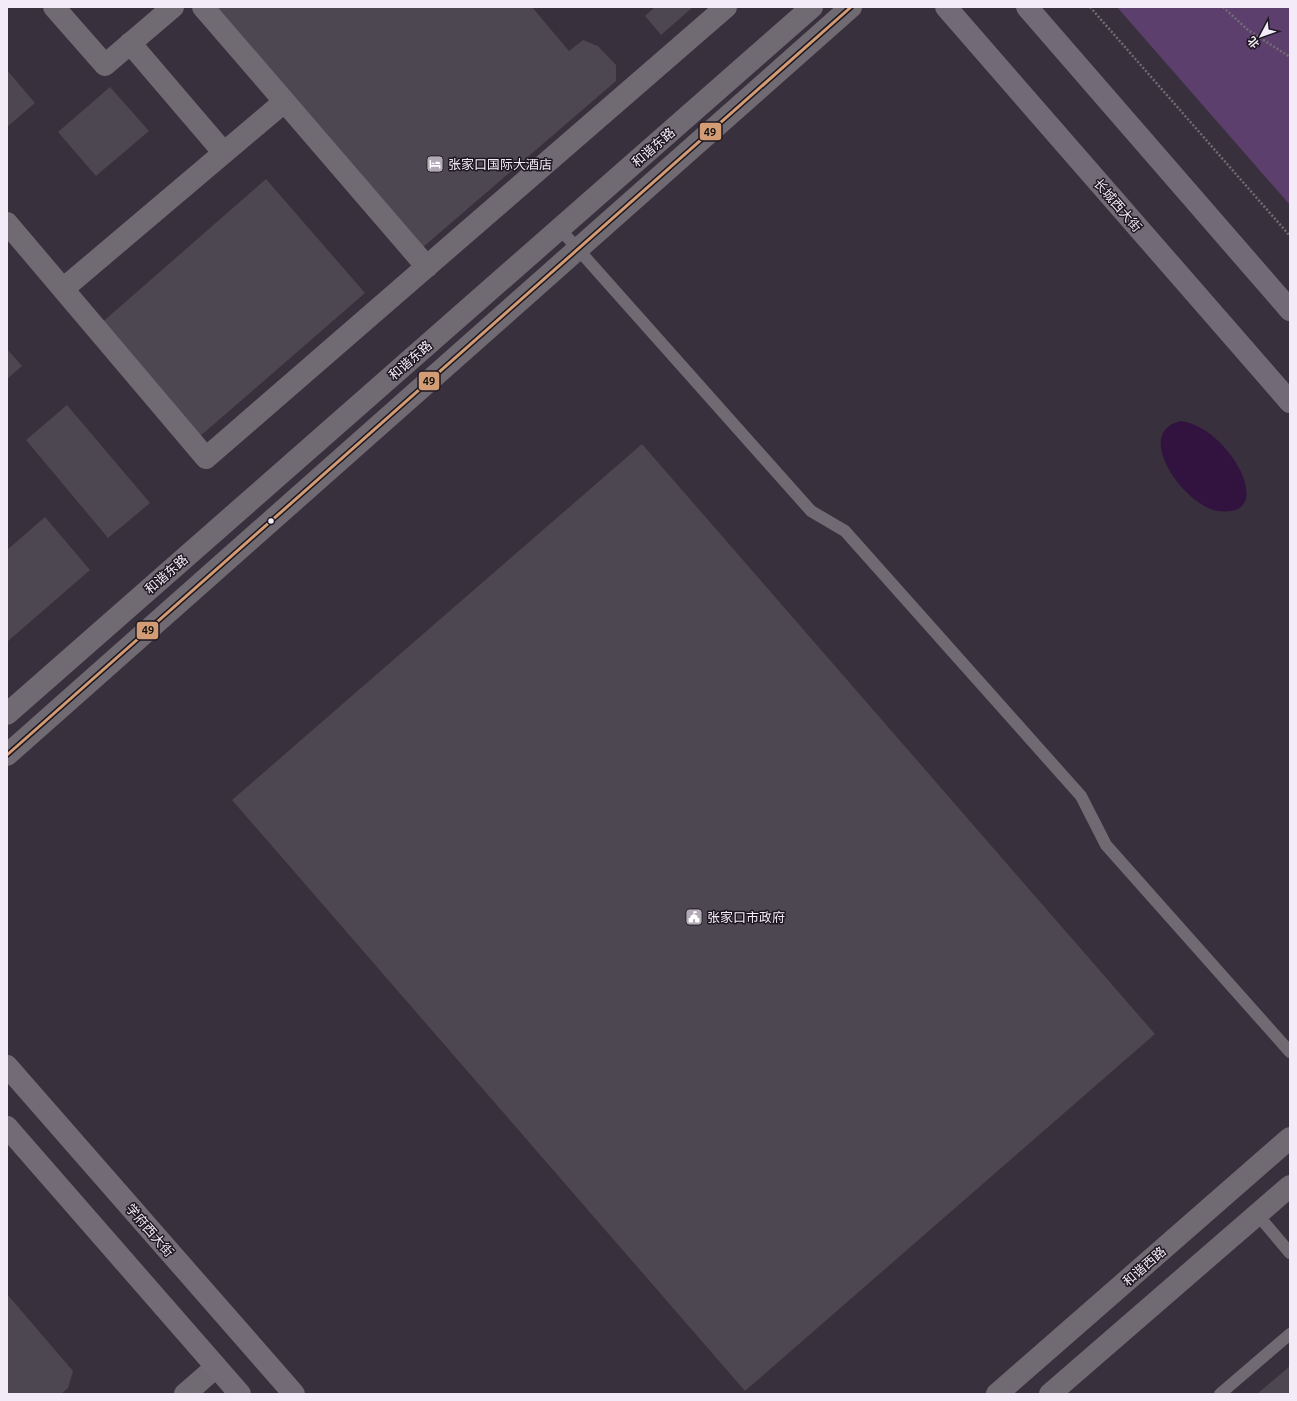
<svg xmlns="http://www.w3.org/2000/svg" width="1297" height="1401" viewBox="0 0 1297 1401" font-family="Ubuntu,'Noto Sans SC',sans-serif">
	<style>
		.green { fill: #5d3f6d }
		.water { fill: #321340 }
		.building { fill: #4d4751 }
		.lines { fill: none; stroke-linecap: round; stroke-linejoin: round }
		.path { stroke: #726c75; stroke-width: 2.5; stroke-dasharray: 2 2; stroke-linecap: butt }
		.service { stroke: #706a73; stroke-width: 12 }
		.minor { stroke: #706a73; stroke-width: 22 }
		.tertiary { stroke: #706a73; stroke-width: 22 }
		.secondary { stroke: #736c77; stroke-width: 22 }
		.primary { stroke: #726a77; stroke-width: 22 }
		.bus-1-casing { stroke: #1d1720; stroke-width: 6 }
		.bus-1 { stroke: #d39c74; stroke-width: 3 }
		.bus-dot { fill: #f3ebf8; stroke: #1d1720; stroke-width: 1.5 }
		.labels { text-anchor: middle; stroke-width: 3; stroke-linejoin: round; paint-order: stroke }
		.street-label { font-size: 13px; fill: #f3ebf8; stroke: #1d1720 }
		.poi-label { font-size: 13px; fill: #f3ebf8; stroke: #1d1720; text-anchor: start }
		.line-badge { stroke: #1d1720; stroke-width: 1.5 }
		.pale-badge-label { font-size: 11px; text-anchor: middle; font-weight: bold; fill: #111 }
	</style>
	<rect width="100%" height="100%" fill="#38303c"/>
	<path class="green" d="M1117 7H1290V205Z"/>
	<path class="water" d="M1181 421C1229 427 1280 519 1218 511 1185 507 1131 432 1181 421Z"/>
	<path class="building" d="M214 7H532L569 51 583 40 598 46 616 65V81L422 248Z
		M655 7H693L661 35 645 16Z
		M7 70 35 103 7 127Z
		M110 87 149 131 96 176 58 132Z
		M266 179 365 293 198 438 99 325Z
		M7 349 22 366 7 379Z
		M67 405 150 503 108 538 26 440Z
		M642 444 1155 1034 745 1391 232 800Z
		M45 517 90 570 7 642V550Z
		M7 1294 73 1371 68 1388 61 1394H7Z
		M1290 1366V1394H1257Z"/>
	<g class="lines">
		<path class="path" d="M1090 7 1290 236
			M1223 7 1248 30 1290 57"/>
		<path class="service" d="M560 229 811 511 845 531 1081 796 1106 845 1290 1052
			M1257 1214 1290 1253
			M1220 1394 1290 1334"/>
		<path class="minor" d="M54 7 105 65 173 7
			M203 7 427 267
			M130 43 224 153
			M7 223 206 458 726 7
			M63 289 284 102"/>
		<path class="tertiary" d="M7 714 812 7
			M7 755 851 7
			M185 1394 216 1367
			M997 1394 1290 1138
			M1050 1394 1290 1186"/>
		<path class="secondary" d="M7 1066 294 1394
			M7 1127 240 1394"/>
		<path class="primary" d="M946 7 1290 402
			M1027 7 1290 310"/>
		<g class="bus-1-casing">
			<path id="bus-1" d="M7 755 851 7"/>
		</g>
		<use href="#bus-1" class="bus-1"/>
	</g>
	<defs>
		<g id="hotel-square" transform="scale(0.9)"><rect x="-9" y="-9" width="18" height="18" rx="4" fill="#b2aab6" stroke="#1d1720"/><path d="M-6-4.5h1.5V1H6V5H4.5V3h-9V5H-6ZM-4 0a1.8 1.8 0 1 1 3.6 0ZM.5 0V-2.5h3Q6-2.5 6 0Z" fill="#fff"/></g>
		<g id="civic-square" transform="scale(0.9)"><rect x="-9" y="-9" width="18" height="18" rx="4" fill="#b2aab6" stroke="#1d1720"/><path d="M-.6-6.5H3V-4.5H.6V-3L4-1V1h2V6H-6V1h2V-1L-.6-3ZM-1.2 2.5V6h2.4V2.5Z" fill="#fff"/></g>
	</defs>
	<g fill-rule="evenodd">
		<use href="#hotel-square" x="435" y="164"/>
		<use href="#civic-square" x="694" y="917"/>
	</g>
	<circle class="bus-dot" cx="271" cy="521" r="3.5"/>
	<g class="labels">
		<g class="street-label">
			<text transform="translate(653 147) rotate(-41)" y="5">和谐东路</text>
			<text transform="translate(1118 205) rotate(49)" y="5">长城西大街</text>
			<text transform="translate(410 360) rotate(-41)" y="5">和谐东路</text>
			<text transform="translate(166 574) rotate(-41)" y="5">和谐东路</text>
			<text transform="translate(150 1230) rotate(49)" y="5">学府西大街</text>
			<text transform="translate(1144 1266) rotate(-41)" y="5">和谐西路</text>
		</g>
		<g class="poi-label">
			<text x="448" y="169">张家口国际大酒店</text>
			<text x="707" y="922">张家口市政府</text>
		</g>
	</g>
	<g class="line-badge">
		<rect x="699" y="122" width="23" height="19" rx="4" fill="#d39c74"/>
		<rect x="418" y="371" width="22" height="20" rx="4" fill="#d39c74"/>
		<rect x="136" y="621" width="23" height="19" rx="4" fill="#d39c74"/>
	</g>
	<g class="pale-badge-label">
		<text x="710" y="136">49</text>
		<text x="429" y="385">49</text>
		<text x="148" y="634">49</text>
	</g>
	<rect width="1297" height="1401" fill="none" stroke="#f3ebf8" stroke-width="16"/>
	<g transform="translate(1261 36) rotate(229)" stroke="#1d1720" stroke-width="3" paint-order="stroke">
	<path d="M0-3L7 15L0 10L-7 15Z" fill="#f3ebf8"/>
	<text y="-6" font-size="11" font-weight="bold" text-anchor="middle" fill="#f3ebf8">北</text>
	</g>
</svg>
